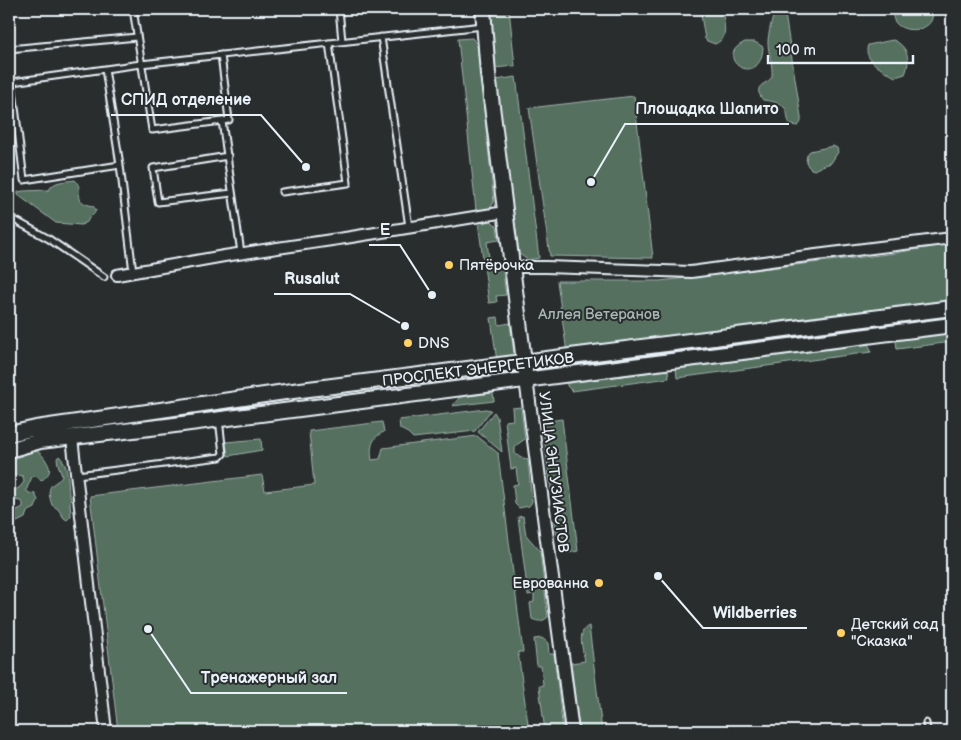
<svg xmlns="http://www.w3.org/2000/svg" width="961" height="740" viewBox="0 0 961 740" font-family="'Balsamiq Sans',sans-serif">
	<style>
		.green { fill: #55705f; stroke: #9eb0ac }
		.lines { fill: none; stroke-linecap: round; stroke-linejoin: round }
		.service-casing { stroke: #e8f1f8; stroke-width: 9 }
		.minor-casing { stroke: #e8f1f8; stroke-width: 14 }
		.tertiary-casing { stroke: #e8f1f8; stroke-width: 16 }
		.secondary-casing { stroke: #e8f1f8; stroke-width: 18 }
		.service { stroke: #2a2d2e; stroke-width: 5 }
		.minor { stroke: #2a2d2e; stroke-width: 10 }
		.tertiary { stroke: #2a2d2e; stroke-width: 12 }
		.secondary { stroke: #2a2d2e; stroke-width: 14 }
		.poi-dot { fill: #ffd166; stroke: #2a2d2e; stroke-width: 2 }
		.labels { text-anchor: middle; stroke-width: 4; stroke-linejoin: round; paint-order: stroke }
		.poi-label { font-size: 15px; fill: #e8f1f8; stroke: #2a2d2e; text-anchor: start }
		.park-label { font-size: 15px; fill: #a6b7b3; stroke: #2a2d2e }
		.street-label { font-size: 15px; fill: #e8f1f8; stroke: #2a2d2e }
		.leader { fill: none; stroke: #e8f1f8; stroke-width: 2 }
		.callout-dot { fill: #e8f1f8; stroke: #2a2d2e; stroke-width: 2 }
		.callout-label { font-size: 16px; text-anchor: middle; font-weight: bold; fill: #e8f1f8; stroke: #2a2d2e; stroke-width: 4; stroke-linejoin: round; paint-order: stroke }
	</style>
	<rect width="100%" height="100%" fill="#2a2d2e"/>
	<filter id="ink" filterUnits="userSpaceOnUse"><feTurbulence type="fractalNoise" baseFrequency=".02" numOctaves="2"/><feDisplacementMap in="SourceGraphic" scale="10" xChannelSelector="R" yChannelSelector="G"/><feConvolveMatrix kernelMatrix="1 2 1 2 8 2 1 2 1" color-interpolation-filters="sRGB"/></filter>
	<g filter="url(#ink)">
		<path class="green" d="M489 9H509L515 66 494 68Z
			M700 9H723C722 22 731 37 715 44L707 41 705 39Z
			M783 9 785 14 801 117V122L798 126C783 125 791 115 784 107 779 102 770 101 763 100 750 83 770 85 772 76 773 64 768 53 768 42 768 36 772 15 776 12 778 9 779 9 783 9Z
			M900 9H932C933 12 933 17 931 21 923 35 890 32 893 12Z
			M472 38 477 44 494 202 490 209 476 210 458 39Z
			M893 40C908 46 911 60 905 74L895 77C884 70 862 61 868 45Z
			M745 42H755L763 47C761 91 710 58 745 42Z
			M516 77 539 258 528 260 519 254 496 80Z
			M634 96 653 258 550 256 529 108Z
			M833 146 837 148 838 152 831 163 822 166 814 170C805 168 804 156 810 151Z
			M75 180C86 193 70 201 93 206L96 210 94 214 90 216 87 222 81 225 56 223 18 195V192L23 191 49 190C54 180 65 182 75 180Z
			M490 220 497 226 499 240 487 242 490 266 502 265 506 295 496 296 497 302 489 303 478 222Z
			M952 244V303L567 353 557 281H660L888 254Z
			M498 317 499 325 510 323 514 354 513 357 497 362 491 318Z
			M952 333V342L897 349 896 340Z
			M867 344 870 347 871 352 677 378 676 369Z
			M668 370 669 378 572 391 567 386V383Z
			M493 393 494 401 452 406 460 397Z
			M521 407 525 439 515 446V454L528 460 532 502 529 506 519 508 515 504 513 485 518 484 516 468 511 469 505 421 513 420 512 408Z
			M486 409 491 410 475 431 413 438 408 433 400 429 399 420Z
			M494 412 497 417 502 452 478 432Z
			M562 419 578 551 568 553 557 536 555 521 565 515 562 492 551 490 542 422Z
			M382 422 384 432C371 437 370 449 372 460L380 459 383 448 477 436 499 454H498L523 652H518L529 731H118L90 496 262 475 265 491 314 485 309 431Z
			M261 439 262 450 228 456 226 442Z
			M36 451C41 453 42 455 45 459 52 470 51 473 41 481 38 477 36 475 32 477L27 488V491L29 493 35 494 38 500 35 508 27 512 25 518 17 522 14 521 12 515 15 511 23 507V503L20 501 15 500 11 495 12 492 20 487 24 482 23 476 15 475 9 476V460C19 458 26 453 36 451Z
			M59 456C69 465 68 482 69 494L71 498 70 503 71 516 67 520 64 518 58 509 52 505C50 499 47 490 52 485 55 482 59 481 62 477 61 470 57 465 57 458Z
			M523 516 526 535 540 551 548 617C542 622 539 622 532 619L530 603 534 602V594L528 595 518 517Z
			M589 626 602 731H579L571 663 585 661C583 650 576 631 589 626Z
			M542 638 548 643 549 654H554L563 731H545L539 686 543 685 541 666H537L534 639Z"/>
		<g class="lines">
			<g class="service-casing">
				<path id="service" d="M133 9 152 130 222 121
					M339 9 342 41
					M381 37 409 227
					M9 49 137 37
					M221 55 229 120 222 121 241 253
					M105 69 120 165 133 272
					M228 156 153 168 158 202 232 193
					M120 165 24 180 12 82 141 64 483 26
					M282 192 348 183 329 43
					M9 217 49 239 104 277
					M77 475 220 457 223 454 219 419
					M926 723 927 731"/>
			</g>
			<g class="minor-casing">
				<path id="minor" d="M512 267H546L691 272 800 257 952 238
					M117 275 224 256 345 238 505 212
					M72 438 106 731"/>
			</g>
			<g class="tertiary-casing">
				<path id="tertiary" d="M526 379 572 731"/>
			</g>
			<g class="secondary-casing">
				<path id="secondary" d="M483 9 488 74 525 370
					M9 434 36 428 285 392 952 308
					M9 450 40 441 167 426 952 325"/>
			</g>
			<use href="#service" class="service"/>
			<use href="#minor" class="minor"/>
			<use href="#tertiary" class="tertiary"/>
			<use href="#secondary" class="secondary"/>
		</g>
	</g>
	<g class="poi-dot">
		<circle cx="449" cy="265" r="5"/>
		<circle cx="408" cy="343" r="5"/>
		<circle cx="599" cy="583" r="5"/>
		<circle cx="841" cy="633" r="5"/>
	</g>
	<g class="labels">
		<g class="poi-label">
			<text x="459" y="270">Пятёрочка</text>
			<text x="418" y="348">DNS</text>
			<text x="589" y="588" text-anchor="end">Еврованна</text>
			<text x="851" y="629">Детский сад<tspan x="851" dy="17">"Сказка"</tspan></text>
		</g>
		<g class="park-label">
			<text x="599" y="319">Аллея Ветеранов</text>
		</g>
		<g class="street-label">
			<text transform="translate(478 369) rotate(-7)" y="5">ПРОСПЕКТ ЭНЕРГЕТИКОВ</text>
			<text transform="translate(554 472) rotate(83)" y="5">УЛИЦА ЭНТУЗИАСТОВ</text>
		</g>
	</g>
	<path class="leader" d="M306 167L261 115H111M591 182L625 124H789M432 295L400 245H369M405 326L350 294H274M658 576L703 628H807M148 629L191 693H347"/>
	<g class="callout-dot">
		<circle cx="306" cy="167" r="5"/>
		<circle cx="591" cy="182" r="5"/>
		<circle cx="432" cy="295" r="5"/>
		<circle cx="405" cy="326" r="5"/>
		<circle cx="658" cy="576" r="5"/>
		<circle cx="148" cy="629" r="5"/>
	</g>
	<g class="callout-label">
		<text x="186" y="105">СПИД отделение</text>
		<text x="707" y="114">Площадка Шапито</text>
		<text x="385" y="235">Е</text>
		<text x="312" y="284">Rusalut</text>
		<text x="755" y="618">Wildberries</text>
		<text x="269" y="683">Тренажерный зал</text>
	</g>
	<rect width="961" height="740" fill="none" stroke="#2a2d2e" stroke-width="30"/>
	<rect x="15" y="15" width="931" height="710" fill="none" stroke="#e8f1f8" stroke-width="2" filter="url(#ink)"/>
	<path d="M768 55v8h145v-8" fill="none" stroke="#e8f1f8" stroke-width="2.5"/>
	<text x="776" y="55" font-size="15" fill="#e8f1f8" stroke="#2a2d2e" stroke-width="4" paint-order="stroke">100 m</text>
</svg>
